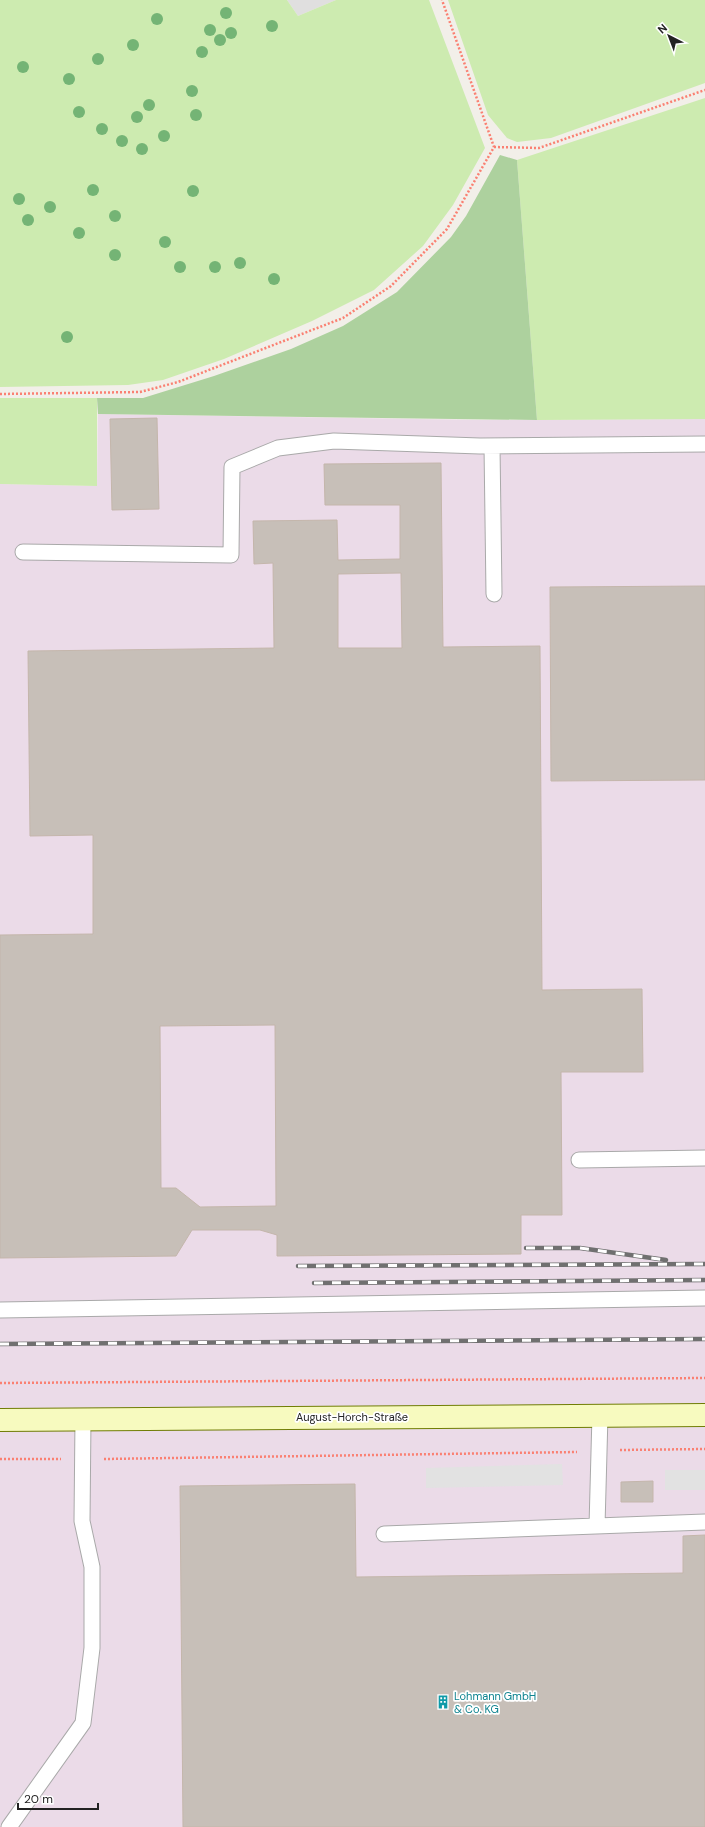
<svg xmlns="http://www.w3.org/2000/svg" width="705" height="1827" viewBox="0 0 705 1827" font-family="'DM Sans',sans-serif">
	<style>
		.residential { fill: #e0dfdf }
		.industrial { fill: #ebdbe8 }
		.grass { fill: #cdebb0 }
		.forest { fill: #add19e }
		.parking { fill: #e2e2e2 }
		.building { fill: #c7bfb8; stroke: #c4b6ab; fill-rule: evenodd }
		.lines { fill: none; stroke-linecap: round; stroke-linejoin: round }
		.lane-casing { stroke: #a9a9a9; stroke-width: 17 }
		.secondary-casing { stroke: #707d05; stroke-width: 24 }
		.path { stroke: #fa8072; stroke-width: 2.5; stroke-dasharray: 2 2; stroke-linecap: butt }
		.lane { stroke: #fff; stroke-width: 15 }
		.secondary { stroke: #f7fabf; stroke-width: 22 }
		.rail-casing { stroke: #707070; stroke-width: 4.5 }
		.rail { stroke: #fff; stroke-width: 3; stroke-dasharray: 9; stroke-linecap: butt }
		.tree { fill: #74b475 }
		.labels { text-anchor: middle; stroke-width: 3.5; stroke-linejoin: round; paint-order: stroke }
		.street-label { font-size: 11px; fill: #222; stroke: #fff }
		.culture-label { font-size: 11px; fill: #0d838f; stroke: #fff; text-anchor: start }
	</style>
	<rect width="100%" height="100%" fill="#f2efe9"/>
	<path class="residential" d="M287 0H336L298 16Z"/>
	<path class="industrial" d="M98 414 480 420 705 419V1827H0V484L97 486Z"/>
	<path class="grass" d="M0 0H287L298 16 336 0H429L485 148 453 205 423 246 374 290 312 321 224 359 163 380 128 385 0 387Z
		M448 0H705V83L551 138 517 142 507 138 488 115Z
		M705 98V419L537 420 517 160Z
		M0 398H97V486L0 484Z"/>
	<path class="forest" d="M500 155 517 160 537 420 98 414 97 398H143L214 376 291 349 343 326 397 292 451 237 466 216Z"/>
	<path class="parking" d="M562 1464 563 1485 426 1488V1468Z
		M665 1470H705V1490H665Z"/>
	<path class="building" d="M157 418 159 509 112 510 110 419Z
		M441 463 443 647 540 646 542 990 642 989 643 1072H561L562 1215H521V1254L277 1256V1235L260 1230H192L176 1256 0 1258V935L93 934V835L30 836 28 651 274 648 273 563 254 564 253 521 337 520 338 560 400 559V505H325L324 464ZM401 573 402 648H338V574ZM275 1025 276 1206 200 1207 176 1188H161L160 1026Z
		M705 586V780L551 781 550 587Z
		M653 1481V1502H621V1482Z
		M355 1484 356 1577 683 1573V1536L705 1535V1827H183L180 1486Z"/>
	<g class="lines">
		<g class="lane-casing">
			<path id="lane" d="M492 446 494 594
				M23 552 231 555 232 467 278 448 334 441 480 446 705 444
				M579 1160 705 1158
				M0 1310 705 1298
				M597 1526 600 1415
				M384 1534 705 1522
				M9 1827 83 1723 92 1648V1567L82 1521 83 1419"/>
		</g>
		<g class="secondary-casing">
			<path id="secondary" d="M0 1420 705 1415"/>
		</g>
		<path class="path" d="M494 147 539 148 705 90
			M0 394 140 392 178 382 343 318 391 286 447 229 494 147 442 0
			M0 1383 705 1378
			M620 1450 705 1449
			M0 1459H61
			M104 1459 577 1452"/>
		<use href="#lane" class="lane"/>
		<use href="#secondary" class="secondary"/>
		<g class="rail-casing">
			<path id="rail" d="M526 1248H580L666 1260
				M298 1266 705 1264
				M314 1283 705 1280
				M0 1344 705 1339"/>
		</g>
		<use href="#rail" class="rail"/>
	</g>
	<g class="tree">
		<circle cx="226" cy="13" r="6"/>
		<circle cx="157" cy="19" r="6"/>
		<circle cx="272" cy="26" r="6"/>
		<circle cx="210" cy="30" r="6"/>
		<circle cx="231" cy="33" r="6"/>
		<circle cx="220" cy="40" r="6"/>
		<circle cx="133" cy="45" r="6"/>
		<circle cx="202" cy="52" r="6"/>
		<circle cx="98" cy="59" r="6"/>
		<circle cx="23" cy="67" r="6"/>
		<circle cx="69" cy="79" r="6"/>
		<circle cx="192" cy="91" r="6"/>
		<circle cx="149" cy="105" r="6"/>
		<circle cx="79" cy="112" r="6"/>
		<circle cx="196" cy="115" r="6"/>
		<circle cx="137" cy="117" r="6"/>
		<circle cx="102" cy="129" r="6"/>
		<circle cx="164" cy="136" r="6"/>
		<circle cx="122" cy="141" r="6"/>
		<circle cx="142" cy="149" r="6"/>
		<circle cx="93" cy="190" r="6"/>
		<circle cx="193" cy="191" r="6"/>
		<circle cx="19" cy="199" r="6"/>
		<circle cx="50" cy="207" r="6"/>
		<circle cx="115" cy="216" r="6"/>
		<circle cx="28" cy="220" r="6"/>
		<circle cx="79" cy="233" r="6"/>
		<circle cx="165" cy="242" r="6"/>
		<circle cx="115" cy="255" r="6"/>
		<circle cx="240" cy="263" r="6"/>
		<circle cx="180" cy="267" r="6"/>
		<circle cx="215" cy="267" r="6"/>
		<circle cx="274" cy="279" r="6"/>
		<circle cx="67" cy="337" r="6"/>
	</g>
	<defs>
		<g id="building-bare" transform="scale(1.08)"><path d="M-4-6H4V6H1V3H-1V6H-4ZM-2.5-4.3h1.7v1.8h-1.7ZM.8-4.3h1.7v1.8H.8ZM-2.5-1h1.7V.8h-1.7ZM.8-1h1.7V.8H.8Z" fill="#0f9aa8" stroke="#fff" stroke-width="2.5" paint-order="stroke"/></g>
	</defs>
	<g fill-rule="evenodd">
		<use href="#building-bare" x="443" y="1702"/>
	</g>
	<g class="labels">
		<g class="street-label">
			<text x="352" y="1421">August-Horch-Straße</text>
		</g>
		<g class="culture-label">
			<text x="454" y="1700">Lohmann GmbH<tspan x="454" dy="13">&amp; Co. KG</tspan></text>
		</g>
	</g>
	<g transform="translate(669 36) rotate(318)" stroke="#ffffff" stroke-width="3" paint-order="stroke">
	<path d="M0-3L7 15L0 10L-7 15Z" fill="#222222"/>
	<text y="-6" font-size="11" font-weight="bold" text-anchor="middle" fill="#222222">N</text>
	</g>
	<path d="M18 1803v6h80v-6" fill="none" stroke="#222222" stroke-width="2"/>
	<text x="24" y="1803" font-size="12" fill="#222222" stroke="#ffffff" stroke-width="3" paint-order="stroke">20 m</text>
</svg>
